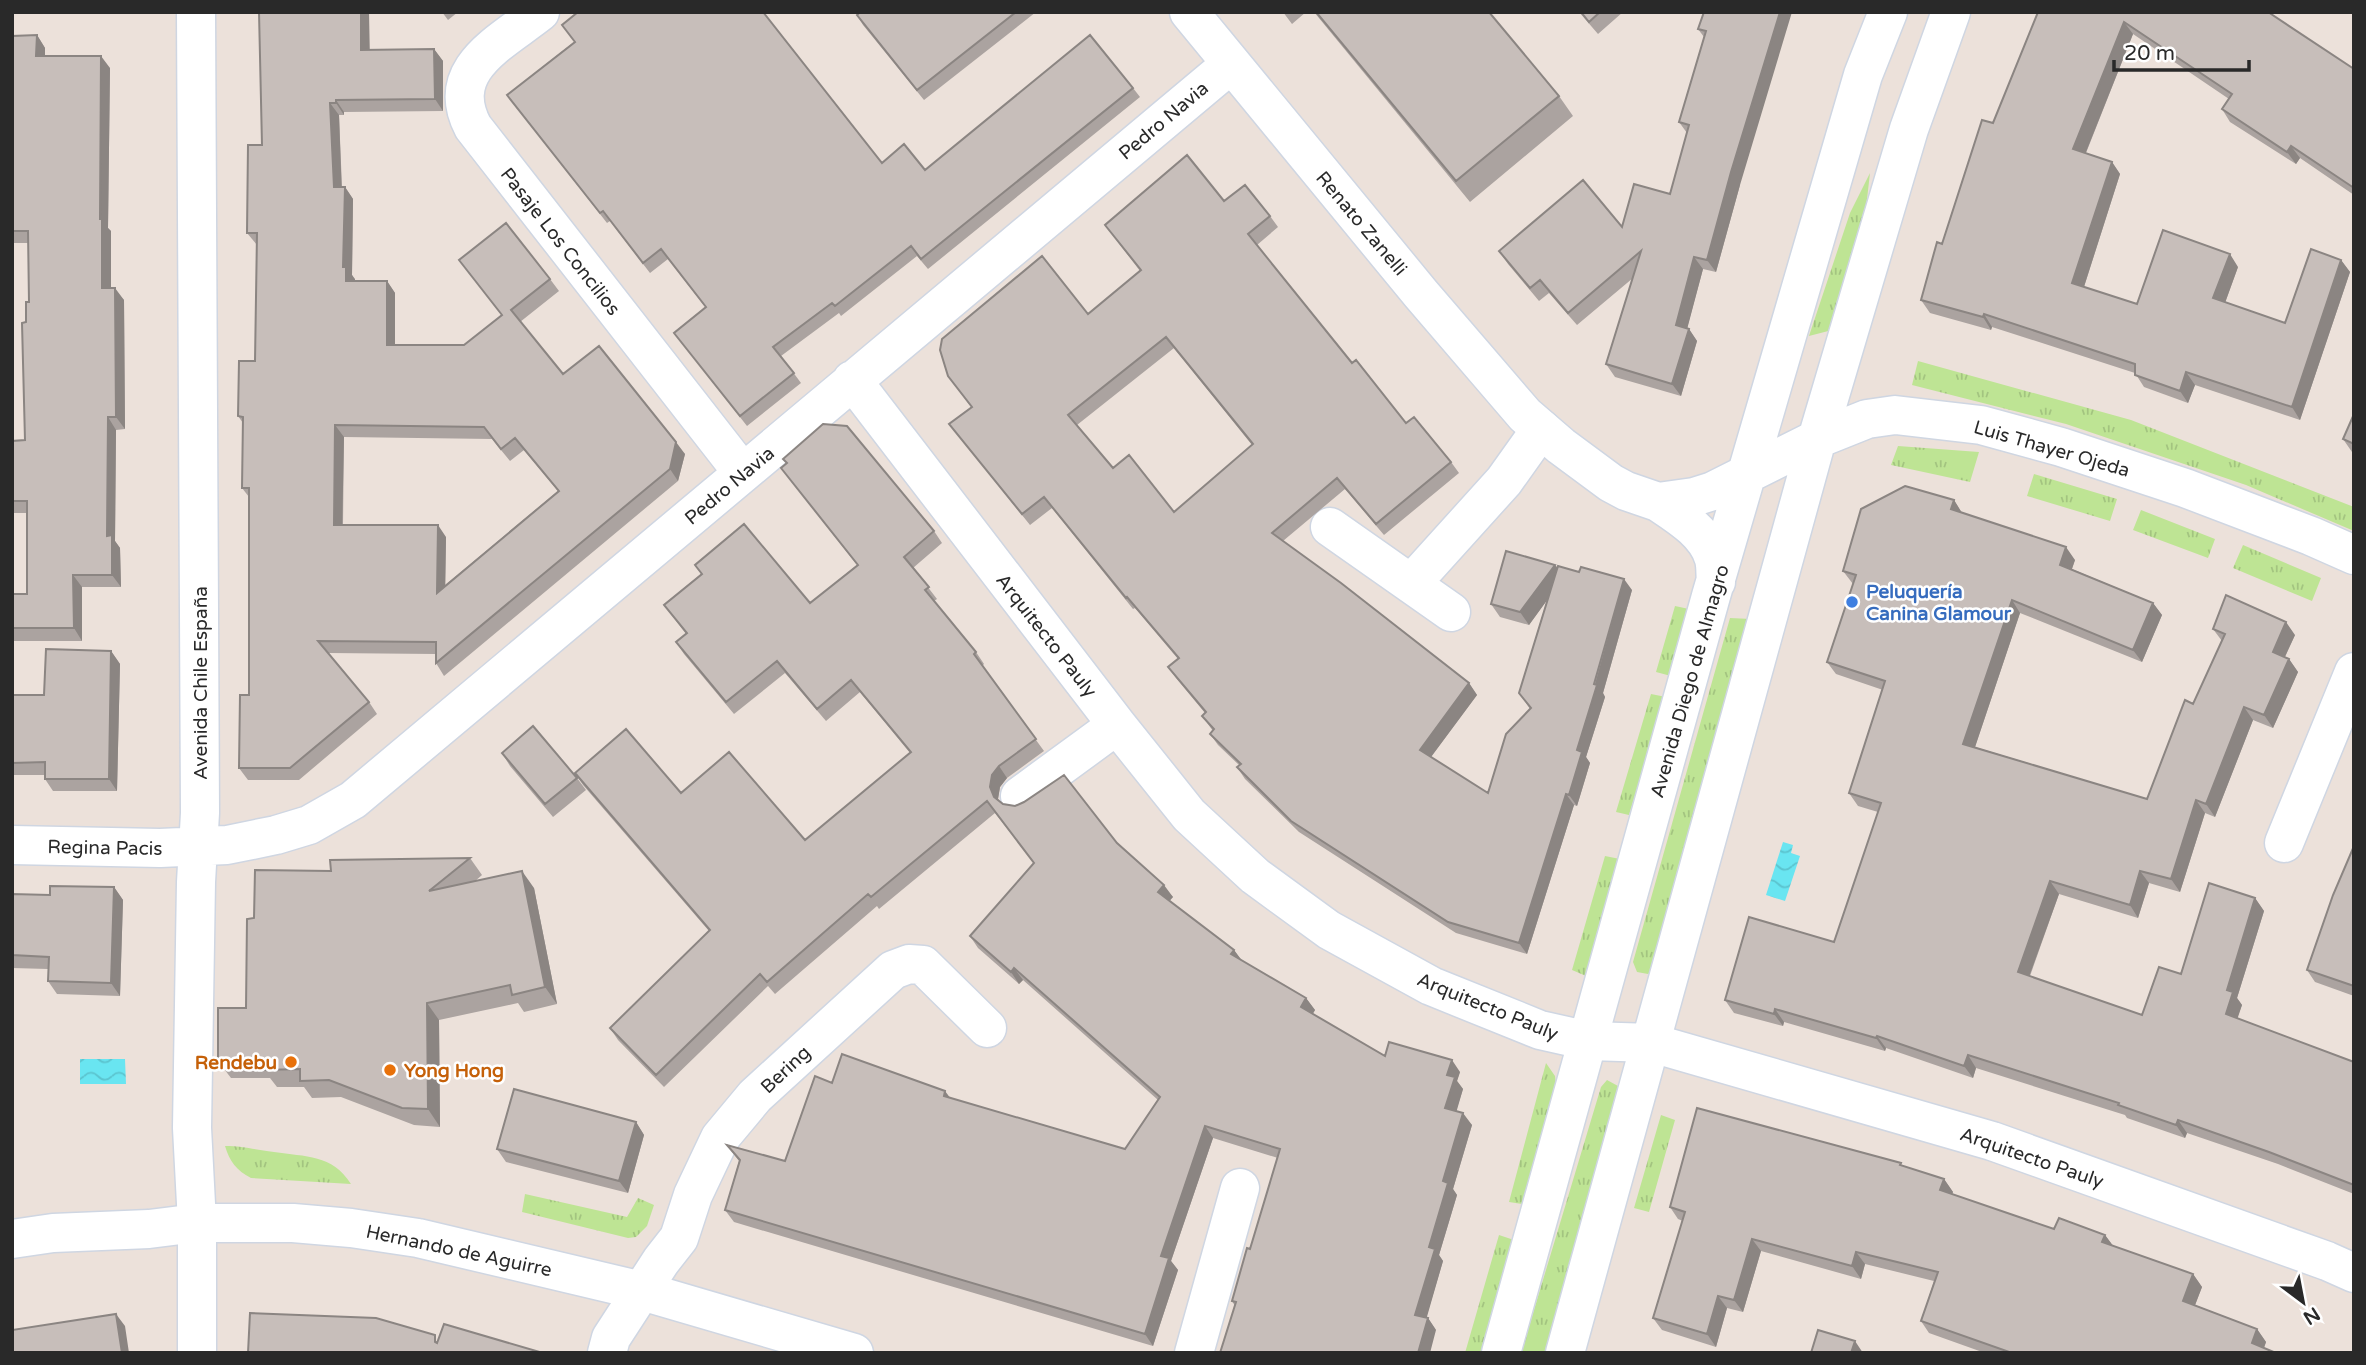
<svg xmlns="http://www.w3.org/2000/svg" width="2366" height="1365" viewBox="0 0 2366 1365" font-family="'Varela Round',sans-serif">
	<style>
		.grass { fill: url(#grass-tufts) }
		.water { fill: url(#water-waves) }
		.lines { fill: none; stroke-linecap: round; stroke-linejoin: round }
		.minor-casing { stroke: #cfd6e2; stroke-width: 41 }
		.tertiary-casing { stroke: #cfd6e2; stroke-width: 41 }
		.minor { stroke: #fff; stroke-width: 38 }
		.tertiary { stroke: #fff; stroke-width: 38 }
		.wall { fill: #aba3a0; fill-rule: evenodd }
		.shaded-wall { fill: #8b8582 }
		.building { fill: #c7beba; stroke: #8b8582; stroke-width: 2; fill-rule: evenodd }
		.shop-dot { fill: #3f7fe0; stroke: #fff; stroke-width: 2.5 }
		.food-dot { fill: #e8710a; stroke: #fff; stroke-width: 2.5 }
		.labels { text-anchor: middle; stroke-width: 5; stroke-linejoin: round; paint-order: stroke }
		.street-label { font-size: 19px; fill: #292929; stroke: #fff }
		.shop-label { font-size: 19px; font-weight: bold; fill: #366cbe; stroke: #fff; text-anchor: start }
		.food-label { font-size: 19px; font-weight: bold; fill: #c56008; stroke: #fff; text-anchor: end }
	</style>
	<defs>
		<pattern id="grass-tufts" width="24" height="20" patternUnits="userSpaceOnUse" patternTransform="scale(1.75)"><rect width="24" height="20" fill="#bee494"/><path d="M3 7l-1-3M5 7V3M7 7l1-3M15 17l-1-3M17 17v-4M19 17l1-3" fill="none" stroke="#a3c480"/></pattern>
		<pattern id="water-waves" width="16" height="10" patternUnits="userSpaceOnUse" patternTransform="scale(1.75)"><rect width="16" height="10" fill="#69e5f1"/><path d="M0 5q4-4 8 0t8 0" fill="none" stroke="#5bc4cf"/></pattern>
	</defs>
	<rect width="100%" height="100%" fill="#ece1da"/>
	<path class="grass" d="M1870 173 1866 208 1836 329 1809 336 1850 213Z
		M1918 361 2131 420 2354 507V531L2246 485 2066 424 1912 385Z
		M1898 446 1979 452 1970 482 1891 465Z
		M2034 474 2117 499 2110 521 2027 496Z
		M2141 510 2215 539 2208 558 2133 530Z
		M2243 545 2321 578 2312 601 2233 568Z
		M1675 606 1689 609 1671 676 1656 672Z
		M1730 618 1751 619 1657 968 1648 974 1637 972 1633 962Z
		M1651 694 1666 697 1629 815 1616 812Z
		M1605 856 1620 859 1586 976 1572 970Z
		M1546 1063 1555 1076 1556 1085 1522 1204 1509 1202Z
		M1607 1080 1618 1086 1623 1095 1545 1353H1521L1601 1087Z
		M1661 1115 1675 1120 1649 1212 1634 1208Z
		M225 1146C244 1146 255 1150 274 1152 306 1157 332 1154 351 1184L251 1178C236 1170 230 1162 225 1146Z
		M525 1194 627 1217 638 1198 654 1205 647 1226 636 1237 628 1238 522 1212Z
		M1499 1235 1514 1240 1481 1353H1465Z"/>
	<path class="water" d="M1783 842 1793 845 1791 853 1800 856 1785 901 1766 895Z
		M80 1059H125L126 1084H80Z"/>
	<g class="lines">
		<g class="minor-casing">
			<path id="minor" d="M196 12 200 813 196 882 192 1128 197 1223V1353
				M540 12C501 43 443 69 473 127L743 473
				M852 380 1117 725 1189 815 1255 876 1329 930 1431 986 1540 1030 1589 1041 1652 1043 1992 1141 2327 1261 2354 1273
				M1330 527 1451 612
				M1411 584 1504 481 1541 429
				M1020 796 1117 725
				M2284 843 2354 672
				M12 845 160 848 227 845 276 835 309 825 353 800 1231 64
				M607 1353 611 1338 661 1261 679 1238 693 1195 720 1138 755 1096 893 970 909 964 923 965 987 1028
				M1194 1353 1240 1188"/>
		</g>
		<g class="tertiary-casing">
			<path id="tertiary" d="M1189 12 1421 294 1525 415 1561 446 1611 483 1626 491 1658 502 1694 497 1713 491 1817 439 1867 419 1895 415 1981 425 2061 447 2185 488 2311 536 2354 555
				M1658 502C1679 516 1707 533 1714 559 1716 566 1715 574 1716 582
				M12 1239 53 1233 149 1229 197 1223H293L351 1228 418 1238 642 1291 854 1353
				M1501 1353 1711 596 1863 75 1888 12
				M1565 1353 1817 439 1909 129 1951 12"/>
		</g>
		<use href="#minor" class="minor"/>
		<use href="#tertiary" class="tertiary"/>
	</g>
	<path class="wall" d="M442 12H458L448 20Z
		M578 12H766L764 14 882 163 925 170 1133 88 1140 97 928 269 917 256 841 316 839 313 781 356 801 383 747 426 674 333 706 308 668 259 650 273 610 221 607 223 507 95 574 42Z
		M860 12H1036L924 100 863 25 857 15Z
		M1283 12H1306L1292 24Z
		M1314 12H1489L1559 96 1573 116 1470 202Z
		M1579 12H1623L1598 34Z
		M1704 12 1740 185 1716 272 1703 269 1687 328 1689 329 1697 341 1681 396 1615 377 1606 364 1633 278 1577 325 1549 293 1539 301 1508 264 1499 251 1622 227 1670 194 1687 133 1679 122 1704 37 1698 29Z
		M2034 12H2268L2354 69V195L2300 158 2296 164 2230 122 2222 109 2229 99 2133 34 2086 153 2112 162 2120 174 2084 287 2137 304 2238 267 2225 303 2285 323 2341 260 2350 272 2300 420 2195 385 2188 403 2144 387 2135 373 1992 327 1991 330 1930 313 1921 300 1942 244 1993 123 2037 15Z
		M37 35 45 48V56L110 68 108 228 111 231V288L124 300 125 429 116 430 115 541 120 548 121 587H82V641H12V594H27V513H12V441L25 440 26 322 29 302 28 243H12V36Z
		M434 49 443 61V111L344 112V115H339L342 187H345L353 199 352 275 355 281H387L395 293V345H464L502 315 459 260 550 279 559 291 520 322 563 374 685 454 678 481 444 676 436 663V654L328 653 369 702 377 714 299 780H248L239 768 249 695V497L242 488 243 423 238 416 255 361 257 245 247 233 262 145 370 50ZM344 437 492 439 510 461 524 450 558 491 445 585 446 537 343 525Z
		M1224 201 1270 216 1278 227 1257 245 1352 363 1406 423 1451 462 1459 473 1384 535 1345 489 1283 541 1469 683 1477 695 1431 757 1488 793 1530 709 1519 693 1547 600 1529 625 1500 617 1491 604 1555 565 1557 567 1632 590 1603 693 1605 697 1586 757 1590 763 1577 806 1574 805 1527 954 1456 933 1299 832 1245 779 1237 767 1239 765 1218 745 1210 734 1213 731 1202 716 1205 713 1176 678 1168 667 1178 659 1135 608 1133 609 1052 508 1030 525 949 424 971 407 948 376 1088 314 1140 271 1105 225ZM1174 348 1252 445 1174 512 1113 468 1077 425Z
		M2354 414V452H2352L2343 439Z
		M781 468 934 531 942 543 913 568 937 599 934 601 976 652 984 664 982 666 1044 751 1007 778 1000 787 998 799 999 801 1003 804 1117 843 1173 897 1169 900 1234 950 1242 961 1306 998 1315 1010 1313 1014 1385 1056 1460 1072 1457 1081 1463 1089 1456 1111 1472 1125 1453 1189 1457 1195 1439 1255 1443 1261 1426 1318H1428L1436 1330 1235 1306 1232 1301 1250 1249 1278 1158 1213 1138 1171 1261 1178 1270 1153 1346 734 1222 725 1210 739 1161 727 1145 785 1161 832 1083 951 1098 1125 1149 1158 1100 1023 980 1019 984 978 948 970 936 1034 863 995 813 879 909 877 906 775 994 768 986 664 1087 618 1040 610 1028 709 931 583 785 575 773 681 793 805 840 910 753 860 692 826 721 785 673 734 714 684 654 676 642 686 634 664 605 701 574 695 565 810 603 857 565Z
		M1954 500 1962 513 2075 560 2072 569 2153 603 2162 615 2142 662 2020 613 1975 747 2147 799 2193 704 2222 641 2213 629 2295 635 2285 657 2289 659 2298 672 2273 728 2253 720 2215 817 2205 813 2180 892 2149 883 2138 918 2059 894 2030 976 2142 1015 2255 898 2264 911 2237 998 2242 1005 2237 1018 2354 1062V1194L2278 1164 2187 1133 2185 1138 2127 1118 2125 1115 1976 1068 1973 1078 1886 1048 1885 1051 1784 1022 1783 1026 1734 1013 1725 1000 1834 942 1878 812 1858 806 1849 793 1883 690 1836 674 1827 662 1853 584 1843 571Z
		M111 651 120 664 117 791H53L45 779V775H12V695H44Z
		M502 753 577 778 586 790 553 817 510 766Z
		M2354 846V996L2315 982 2307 970Z
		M470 858 482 875 474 882 534 888 557 1004 524 1012 518 1003 439 1020 440 1127 414 1125 341 1097 312 1098 304 1087H277L270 1078H231L218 1061 246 1008 331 871Z
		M114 887 123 900 120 996 57 994 48 981V969L12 968V894L50 895Z
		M636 1122 644 1135 628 1193 506 1162 497 1149Z
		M1903 1166 1944 1179 1953 1192 1952 1194 2054 1229 2105 1235 2113 1246 2193 1274 2202 1287 2195 1305 2257 1329 2266 1342 2264 1348 2276 1353H1985L1929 1333 1921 1321 1934 1281 1865 1264 1861 1279 1761 1251 1743 1312 1727 1308 1716 1347 1662 1330 1653 1318 1683 1221 1678 1219 1670 1207Z"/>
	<path class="shaded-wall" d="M361 12H369L370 62 361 50Z
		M1780 12H1792L1740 185 1716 272 1707 260 1731 172Z
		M2124 22 2133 34 2082 162 2073 149Z
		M37 35 45 48V68L36 56Z
		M434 49 443 61V111L435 99Z
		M101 56 110 68 108 228 111 231V300L102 288 100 219Z
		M336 100 344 112V115L336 103Z
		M330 103 339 115 342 199 334 187Z
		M2291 146 2300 158 2296 164 2287 152Z
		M2112 162 2120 174 2081 296 2072 283Z
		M345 187 353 199 352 275 355 279V293L346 281 343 267Z
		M2230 254 2238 267 2222 311 2213 298Z
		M1694 257 1703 269 1685 337 1676 325Z
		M2341 260 2350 272 2300 420 2292 407Z
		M387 281 395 293V357L387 345Z
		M115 288 124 300 125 429 116 417Z
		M1984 314 1992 327 1991 330 1983 317Z
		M1689 329 1697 341 1681 396 1672 384Z
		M2186 372 2195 385 2188 403 2180 391Z
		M108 417 116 430 115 541 120 548 121 587 112 575 107 536Z
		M335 425 344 437 342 537 334 525Z
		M676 442 685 454 678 481 670 469Z
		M1954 500 1962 513 1951 509Z
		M438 525 446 537 445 605 437 593Z
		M2066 547 2075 560 2069 577 2060 565Z
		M1555 565 1564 577 1529 625 1520 612Z
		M73 575 82 587V641L74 628Z
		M1624 579 1632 590 1603 693 1605 697 1586 757 1590 763 1577 806 1569 795 1577 750Z
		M2012 600 2020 613 1972 756 1963 744Z
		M2153 603 2162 615 2142 662 2133 650Z
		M2286 622 2295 635 2281 665 2273 652Z
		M111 651 120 664 117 791 109 779Z
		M2289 659 2298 672 2273 728 2264 715Z
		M1469 683 1477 695 1428 761 1420 750Z
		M2244 707 2253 720 2215 817 2206 804Z
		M999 766 1007 778 1000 787 998 799 1003 809 994 797 990 787 992 775Z
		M1566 794 1574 805 1527 954 1519 943Z
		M2196 800 2205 813 2180 892 2171 879Z
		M522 871 534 888 557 1004 545 987Z
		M2140 871 2149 883 2138 918 2130 905Z
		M2050 881 2059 894 2026 985 2018 972Z
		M1164 885 1173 897 1167 904 1158 892Z
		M114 887 123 900 120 996 111 983Z
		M2255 898 2264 911 2237 998 2242 1005 2235 1026 2226 1014 2227 990Z
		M1234 950 1243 962 1231 954Z
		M1014 968 1023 980 1019 984 1011 972Z
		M1306 998 1315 1010 1309 1019 1301 1007Z
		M427 1003 439 1020 440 1127 428 1109Z
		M1775 1009 1784 1022 1783 1026 1774 1014Z
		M1877 1036 1886 1048 1885 1051 1876 1038Z
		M1968 1055 1976 1068 1973 1078 1964 1066Z
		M1452 1060 1460 1072 1457 1081 1463 1089 1454 1120 1445 1108 1447 1075Z
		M945 1091 954 1103 944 1096Z
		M1463 1113 1472 1125 1453 1189 1457 1195 1439 1255 1443 1261 1424 1327 1415 1315 1443 1181Z
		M2178 1120 2187 1133 2185 1138 2176 1125Z
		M636 1122 644 1135 628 1193 619 1181Z
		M1205 1126 1213 1138 1171 1261 1178 1270 1153 1346 1145 1334 1161 1256Z
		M1944 1179 1953 1192 1948 1202 1940 1190Z
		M2105 1235 2114 1247 2102 1242Z
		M1752 1239 1761 1251 1743 1312 1734 1300Z
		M1856 1252 1865 1264 1861 1279 1852 1266Z
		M2193 1274 2202 1287 2192 1313 2183 1301Z
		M1718 1296 1727 1308 1716 1347 1707 1334Z
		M116 1314 125 1326 129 1353H122Z
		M1428 1318 1436 1330 1430 1353H1418Z
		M2257 1329 2266 1342 2262 1353 2252 1343Z
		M1855 1341 1863 1353H1851Z"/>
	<path class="building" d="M259 12H361V50L434 49 435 99 336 100V103H330L334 187H345L343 267H346V281H387V345H464L502 315 459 260 506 223 550 279 511 310 563 374 599 346 676 442 670 469 436 663V642L318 641 369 702 290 768H239L240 695H249V488H242L243 417 238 416 239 361H255L257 233H247L248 145H262ZM335 425 484 427 501 449 515 438 559 491 437 593 438 525H334Z
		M578 12H763L882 163 904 144 925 170 1090 35 1133 88 921 259 911 246 835 306 832 303 773 347 794 373 740 416 674 333 706 307 661 249 643 263 603 211 600 213 507 95 575 42 562 25Z
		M860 12H1016L917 90 857 15Z
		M1316 12H1489L1559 96 1456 181Z
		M1581 12H1600L1589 22Z
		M1704 12H1780L1731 172 1707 260 1694 257 1676 325 1689 329 1672 384 1606 364 1641 251 1568 313 1540 280 1530 288 1499 251 1583 180 1622 227 1634 184 1670 194 1689 125 1679 122 1706 31 1698 29Z
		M2038 12H2268L2354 69V188L2291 146 2287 152 2222 109 2232 94 2124 22 2073 149 2112 162 2072 283 2137 304 2163 230 2230 254 2213 298 2285 323 2311 249 2341 260 2292 407 2186 372 2180 391 2135 375V364L1984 314 1983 317 1921 300 1937 242 1942 244 1982 120 1993 123Z
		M37 35 36 56H101L100 219H102V288H115L116 417H108L107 536 112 535V575H73L74 628H12V594H27V501H12V441L25 440 22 323 26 322V302H29L28 231H12V36Z
		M1187 155 1224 201 1245 185 1270 216 1248 234 1352 363 1356 360 1406 423 1414 417 1451 462 1376 524 1337 478 1272 533 1341 583 1469 683 1420 750 1488 793 1506 734 1531 708 1519 693 1558 566 1579 572 1581 567 1624 579 1594 684 1597 685 1577 750 1582 752 1569 795 1566 794 1519 943 1448 922 1291 821 1237 767 1241 764 1210 734 1214 729 1202 716 1206 712 1168 667 1179 658 1127 597 1126 598 1044 497 1022 514 949 424 972 407 948 376 940 350 942 339 1042 256 1088 314 1141 270 1105 225ZM1166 337 1253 444 1174 512 1129 455 1113 468 1068 415Z
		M2354 414V444L2343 439Z
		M823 424 847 426 934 531 904 557 929 587 925 590 976 652 974 654 1036 739 999 766 992 775 990 787 994 797 1003 804 1015 806 1024 802 1064 775 1117 843 1164 885 1158 892 1234 950 1231 954 1306 998 1301 1007 1385 1056 1389 1042 1452 1060 1447 1075 1455 1077 1445 1108 1463 1113 1443 1181 1448 1183 1429 1247 1435 1249 1415 1315 1428 1318 1418 1353H1220L1236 1302 1232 1301 1247 1248 1250 1249 1280 1149 1205 1126 1161 1256 1169 1258 1145 1334 725 1210 740 1160 727 1145 785 1161 815 1076 832 1083 842 1054 945 1091 944 1096 1125 1149 1160 1097 1014 968 1011 972 970 936 1034 863 987 801 871 897 868 894 767 982 760 974 656 1075 610 1028 710 930 575 773 626 729 681 793 729 752 805 840 911 752 851 680 817 709 777 661 726 702 676 642 687 633 664 605 702 574 695 565 744 524 810 603 858 565 781 468 787 463 783 459Z
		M1905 486 1954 500 1951 509 2066 547 2060 565 2153 603 2133 650 2012 600 1963 744 2147 799 2185 700 2193 704 2225 634 2213 629 2226 595 2286 622 2273 652 2289 659 2264 715 2244 707 2206 804 2196 800 2171 879 2140 871 2130 905 2050 881 2018 972 2142 1015 2159 967 2181 974 2209 883 2255 898 2227 990 2233 992 2226 1014 2354 1062V1185L2269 1152 2178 1120 2176 1125 2118 1105 2119 1103 1968 1055 1964 1066 1877 1036 1876 1038 1775 1009 1774 1014 1725 1000 1749 917 1834 942 1881 803 1849 793 1885 681 1827 662 1856 575 1843 571 1861 509Z
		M1506 551 1555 565 1520 612 1491 604Z
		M46 649 111 651 109 779H45V762L12 763V695H44Z
		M533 726 577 778 545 804 502 753Z
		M2354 846V986L2307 970 2333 895Z
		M470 858 429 891 522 871 545 987 512 995 510 985 427 1003 428 1109 402 1108 329 1080 300 1081V1069L264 1070 263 1061H218V1008H246L247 919 254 918 255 870 331 871 330 860Z
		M50 886 114 887 111 983 48 981 49 957 12 955V894L50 895Z
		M514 1089 636 1122 619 1181 497 1149Z
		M1697 1108 1901 1163 1900 1165 1944 1179 1940 1190 2054 1229 2059 1218 2105 1235 2102 1242 2193 1274 2183 1301 2257 1329 2252 1343 2276 1353H2012L1921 1321 1938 1272 1856 1252 1852 1266 1752 1239 1734 1300 1718 1296 1707 1334 1653 1318 1685 1212 1670 1207Z
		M250 1313 376 1318 435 1335V1342L437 1343 444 1324 543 1353H248Z
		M116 1314 122 1353H12V1330Z
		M1818 1330 1855 1341 1851 1353H1811Z"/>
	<circle class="shop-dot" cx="1852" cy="602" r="7"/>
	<g class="food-dot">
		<circle cx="291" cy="1062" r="7"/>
		<circle cx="390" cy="1070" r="7"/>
	</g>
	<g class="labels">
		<g class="street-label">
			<text transform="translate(1163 120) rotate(-40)" y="7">Pedro Navia</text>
			<text transform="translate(1362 223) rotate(50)" y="7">Renato Zanelli</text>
			<text transform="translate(561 241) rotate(52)" y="7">Pasaje Los Concilios</text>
			<text transform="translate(2052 448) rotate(16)" y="7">Luis Thayer Ojeda</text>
			<text transform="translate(729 485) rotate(-40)" y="7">Pedro Navia</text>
			<text transform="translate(1047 635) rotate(52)" y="7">Arquitecto Pauly</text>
			<text transform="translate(1689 681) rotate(-74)" y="7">Avenida Diego de Almagro</text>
			<text transform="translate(200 683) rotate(-90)" y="7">Avenida Chile España</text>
			<text transform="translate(105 847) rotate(1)" y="7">Regina Pacis</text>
			<text transform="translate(1488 1006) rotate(22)" y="7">Arquitecto Pauly</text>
			<text transform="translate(785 1069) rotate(-43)" y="7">Bering</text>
			<text transform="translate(2032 1157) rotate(19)" y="7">Arquitecto Pauly</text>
			<text transform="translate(459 1250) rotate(12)" y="7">Hernando de Aguirre</text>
		</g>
		<g class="shop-label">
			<text x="1866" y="598">Peluquería<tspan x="1866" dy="22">Canina Glamour</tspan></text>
		</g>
		<g class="food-label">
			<text x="277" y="1069">Rendebu</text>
			<text x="404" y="1077" text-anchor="start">Yong Hong</text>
		</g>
	</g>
	<rect width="2366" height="1365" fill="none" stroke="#292929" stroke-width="28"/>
	<g transform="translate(2303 1302) rotate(148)" stroke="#ffffff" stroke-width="5" paint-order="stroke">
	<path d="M0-5L12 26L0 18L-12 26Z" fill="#292929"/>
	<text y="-10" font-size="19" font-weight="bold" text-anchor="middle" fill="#292929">N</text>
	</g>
	<path d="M2114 60v10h135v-10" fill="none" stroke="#292929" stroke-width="3.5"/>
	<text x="2124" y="60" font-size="21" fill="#292929" stroke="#ffffff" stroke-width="5" paint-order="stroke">20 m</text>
</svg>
